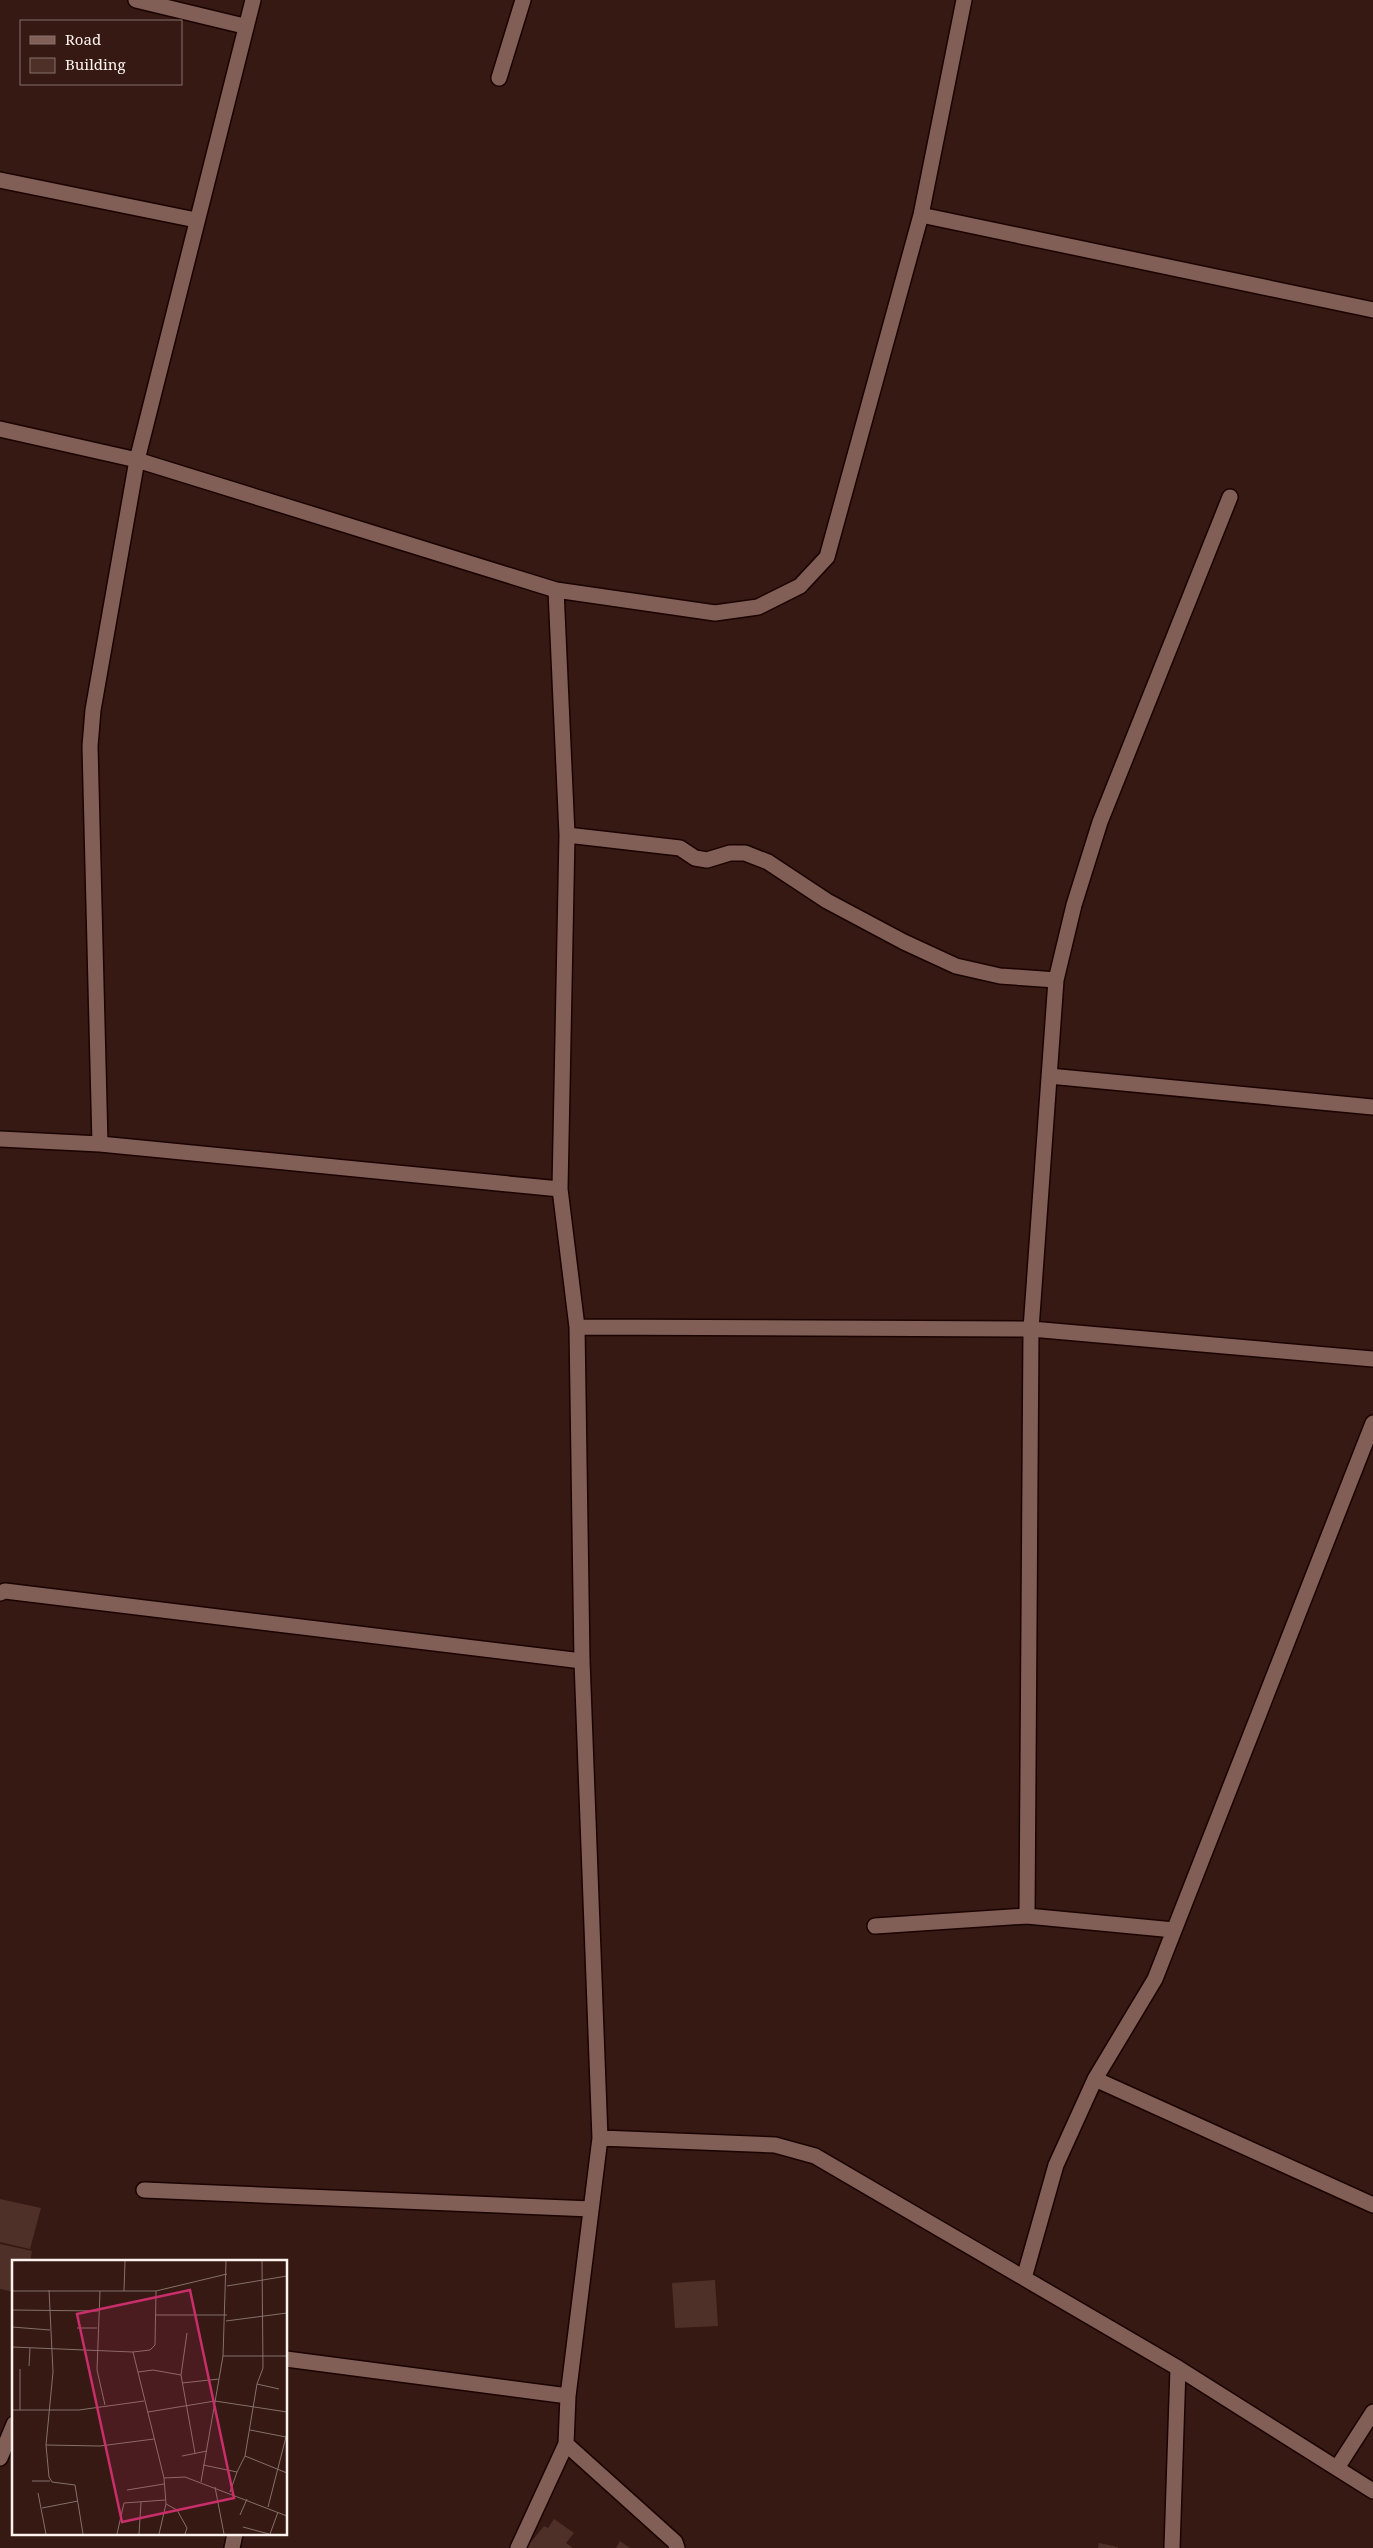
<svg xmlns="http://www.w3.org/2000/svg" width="1373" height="2548" viewBox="0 0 1373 2548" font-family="'Noto Serif',serif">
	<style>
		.building { fill: #4f3028 }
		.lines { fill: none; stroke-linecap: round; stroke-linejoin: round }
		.lane-casing { stroke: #1b0301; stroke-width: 18 }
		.street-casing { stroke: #1b0301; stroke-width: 18 }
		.lane { stroke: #815f56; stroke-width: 15 }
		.street { stroke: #815f56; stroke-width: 15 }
		.inset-road { fill: none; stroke: #85706a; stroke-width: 1 }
		.view { fill: #c82e6a; fill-opacity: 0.15; stroke: #c82e6a; stroke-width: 2.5 }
		.inset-edge { fill: none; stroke: #fef2ef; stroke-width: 2.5 }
	</style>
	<rect width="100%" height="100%" fill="#351912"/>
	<path class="building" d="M0 2199 41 2208 30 2249 0 2242Z
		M0 2244 32 2251 30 2262H14V2292L0 2289Z
		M715 2280 718 2326 675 2328 672 2283Z
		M554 2519 574 2533 566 2543 573 2548H526L544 2526 548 2528Z
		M620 2541 630 2548H616Z
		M1099 2543 1118 2547V2548H1098Z"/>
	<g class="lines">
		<g class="lane-casing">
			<path id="lane" d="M499 78 523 0"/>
		</g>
		<g class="street-casing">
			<path id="street" d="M136 0 244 26
				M0 180 196 220
				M921 215 1373 310
				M0 429 137 460 556 590 715 613 758 607 800 586 827 557 921 215 964 0
				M567 835 680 848 695 858 707 860 730 853H745L768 862 827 901 904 942 956 966 1000 976 1056 980
				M1049 1076 1373 1107
				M0 1139 100 1144 560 1189
				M100 1144 90 746 93 710 137 460 253 0
				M577 1327 1031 1329 1373 1359
				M0 1593 5 1591 582 1661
				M1027 1916 1031 1329 1056 980 1074 905 1100 822 1230 497
				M875 1926 1027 1916 1174 1930
				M1095 2079 1373 2205
				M600 2138 775 2145 815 2156 1178 2368 1373 2491
				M144 2190 591 2209
				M1024 2278 1056 2165 1095 2079 1155 1979 1373 1423
				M286 2359 568 2396
				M566 2444 675 2542 677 2548
				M0 2458 14 2424
				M1337 2468 1373 2412
				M232 2548 235 2534
				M518 2548 566 2444 568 2396 600 2138 582 1661 577 1327 560 1189 567 835 556 590
				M1172 2548 1178 2368"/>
		</g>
		<use href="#lane" class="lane"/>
		<use href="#street" class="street"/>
	</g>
	<g transform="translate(12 2260)">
		<rect width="275" height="275" fill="#351912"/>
		<path class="inset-road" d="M215 26 275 16M37 30 41 112 34 185 37 217 40 222 63 225 71 274M0 31H144L215 14M88 31 85 110 93 145M112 31 113 1M0 50 86 51M144 55H215M214 61 275 53M0 67 38 70M65 68H85M175 73 169 115 183 193M0 87 121 92 138 90 143 85 144 31M121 92 152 218 154 244 147 274M211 96H275M17 106 18 88M126 112 141 110 169 115M170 123 207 119M245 124 267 129M0 150H67L132 141M8 150V109M136 152 203 141 275 152M238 170 274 177M34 185 88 186 142 179M170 196 195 191M233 196 275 213M191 205 225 212 218 232M225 212 233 196 245 124 251 108 250 1M152 218 173 217 275 256M20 221H38M189 222 211 96 214 1M203 227 212 274M115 230 152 224M26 233 34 274M154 244 165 250 175 268 173 274M256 247 275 173M30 248 66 241M228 255 235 239M231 267 257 274M105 274 112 243 153 240M127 274 129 242M258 274 266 252"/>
		<path class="view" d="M178 30 222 238 110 262 65 54Z"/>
		<rect width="275" height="275" class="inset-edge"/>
	</g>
	<rect x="20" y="20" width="162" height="65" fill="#351912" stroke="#85706a"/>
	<rect x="30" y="36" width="25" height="8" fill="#815f56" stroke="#85706a"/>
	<text x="65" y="45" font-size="15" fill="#fef2ef">Road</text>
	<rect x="30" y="58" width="25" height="15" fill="#4f3028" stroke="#85706a"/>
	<text x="65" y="70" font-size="15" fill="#fef2ef">Building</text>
</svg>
